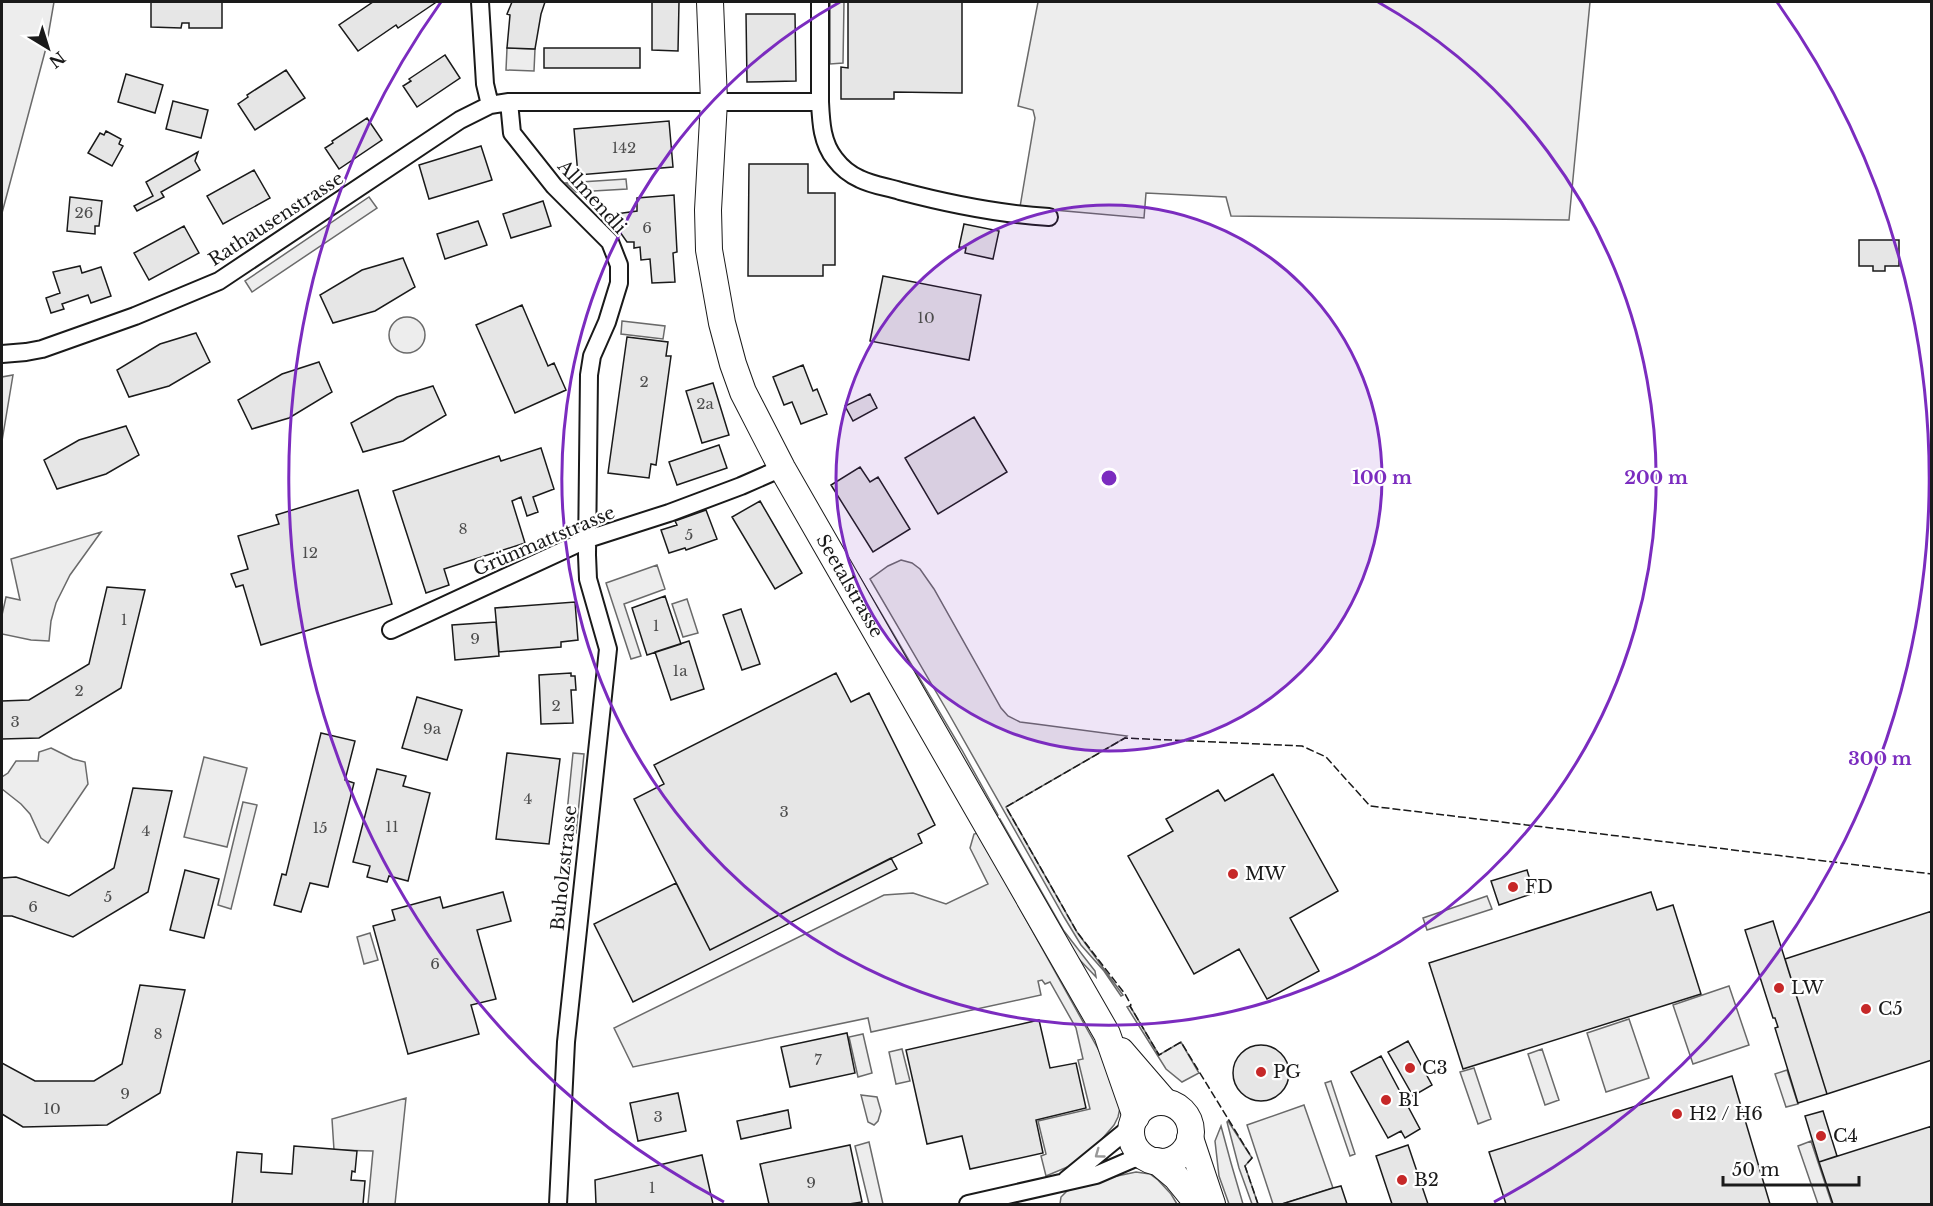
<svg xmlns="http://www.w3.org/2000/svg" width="1933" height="1206" viewBox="0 0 1933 1206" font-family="'Libre Baskerville',serif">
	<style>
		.built { fill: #ededed; stroke: #6a6a6a; stroke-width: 1.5 }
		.building { fill: #e6e6e6; stroke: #1a1a1a; stroke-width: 1.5 }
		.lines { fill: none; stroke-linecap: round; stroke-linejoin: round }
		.minor-casing { stroke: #1a1a1a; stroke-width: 20 }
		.primary-casing { stroke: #1a1a1a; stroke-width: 28 }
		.minor { stroke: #fff; stroke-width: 16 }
		.primary { stroke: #fff; stroke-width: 26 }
		.fence { stroke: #1a1a1a; stroke-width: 1.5; stroke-dasharray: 8 3; stroke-linecap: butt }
		.oneway { stroke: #989898 }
		.ring { fill: none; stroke: #7b2cbf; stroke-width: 3 }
		.poi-dot { fill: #c62828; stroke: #fff; stroke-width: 2 }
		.labels { text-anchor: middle; stroke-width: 4.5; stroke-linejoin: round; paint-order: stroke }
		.number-label { font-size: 15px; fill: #4d4d4d }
		.street-label { font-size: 18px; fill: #1a1a1a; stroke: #fff }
		.poi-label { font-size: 18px; fill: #1a1a1a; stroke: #fff; text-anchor: start }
		.centre { fill: #7b2cbf; stroke: #fff; stroke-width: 3 }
		.ring-label { font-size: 18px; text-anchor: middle; font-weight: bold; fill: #7b2cbf; stroke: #fff; stroke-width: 4.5; stroke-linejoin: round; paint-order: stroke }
	</style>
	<rect width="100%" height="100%" fill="#fff"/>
	<path class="built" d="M2 2H54L46 48 2 213Z
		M830 2H844L843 63 830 64Z
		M1038 2H1590L1569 220 1231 216 1226 197 1146 193 1144 218 1020 207 1035 118 1033 110 1018 106Z
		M507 48 535 49 534 71 506 70Z
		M626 179 627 189 576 192 566 183Z
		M369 197 377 208 252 292 245 281Z
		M389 335a18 18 0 1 1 36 0a18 18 0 1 1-36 0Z
		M622 321 665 326 663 339 621 334Z
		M13 375 2 441V377Z
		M101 532 70 575 56 603 51 621 49 641 31 640 2 634V615L6 597 20 600 11 559Z
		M901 560 912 563 920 569 934 589 1001 708 1008 716 1020 722 1036 724 1127 736 1125 738 1006 807 1077 932 1123 995 1121 996 1104 971 1081 945 1064 917 949 714 870 579 888 566Z
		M657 565 665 589 624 604 641 656 631 659 606 583Z
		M858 574 962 750 998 815 995 817Z
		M687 599 698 633 683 637 672 604Z
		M51 748 73 759 85 762 88 784 48 843 41 838 30 814 21 804 2 789V777L8 773 16 761H38L39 752Z
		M573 753 584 754 576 833 565 832Z
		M204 757 247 768 227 847 184 837Z
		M243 802 257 805 231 909 218 905Z
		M1000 819 1064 931 1095 971 1096 977 1076 956 997 820Z
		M978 833 1102 1056 1120 1108 1118 1117 1114 1125 1096 1146 1077 1163 1046 1176 1041 1156 1046 1154 1038 1121 1090 1109 1078 1060 1083 1059 1076 1028 1050 982 1045 984 1042 980 1038 981 1041 995 871 1032 868 1018 633 1067 614 1028 884 895 913 893 946 904 988 884 970 848 974 834Z
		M1487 896 1492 909 1427 930 1423 918Z
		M370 933 378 960 364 964 357 937Z
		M1729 986 1749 1045 1693 1064 1673 1005Z
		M1130 1006 1159 1055 1181 1042 1199 1073 1182 1082 1166 1069 1127 1007Z
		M1629 1019 1649 1078 1606 1092 1587 1033Z
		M863 1034 872 1073 858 1077 849 1037Z
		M902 1049 910 1081 896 1084 889 1052Z
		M1542 1049 1559 1100 1545 1105 1528 1054Z
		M1474 1068 1491 1119 1478 1124 1460 1072Z
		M1787 1070 1798 1104 1786 1107 1775 1074Z
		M1331 1081 1355 1154 1350 1156 1325 1083Z
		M861 1095 877 1097 881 1111 878 1121 874 1125 868 1122Z
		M406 1098 395 1204H368L373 1151 334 1150 332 1119Z
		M1304 1105 1333 1188 1282 1204H1273L1247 1125Z
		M1228 1121 1252 1158 1245 1166 1258 1204H1252L1239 1168 1227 1122Z
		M1221 1126 1231 1163 1243 1204H1229L1219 1176 1215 1141Z
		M1811 1141 1832 1204H1818L1798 1146Z
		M869 1142 883 1204H869L855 1146Z
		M1136 1172 1150 1174 1158 1180 1171 1194 1177 1204H1060L1061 1197 1067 1191 1111 1173 1112 1177Z"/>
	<path class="building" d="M151 2H222V28H189V23H182L181 28 151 27Z
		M373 2H434L435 3 398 28 396 25 358 51 339 25Z
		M512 2H545L541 14 535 49 507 48 510 15 507 14Z
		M652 2H679L678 51 652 50Z
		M848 2H962V93L894 92V99H841V67L848 68Z
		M746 14H795L796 81 747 82Z
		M544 48H640V68H544Z
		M445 55 460 78 417 107 403 86 411 81 409 79Z
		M286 70 305 98 255 130 238 104 248 97 247 95Z
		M126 74 163 85 155 113 118 102Z
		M173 101 208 110 201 138 166 129Z
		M367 118 382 140 339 169 325 148 333 143 332 141Z
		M669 121 673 167 578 175 574 129Z
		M106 131 121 139 119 144 123 146 112 166 88 153 100 133 104 135Z
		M481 146 492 180 429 199 419 165Z
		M198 152 195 161 200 170 161 192 164 197 137 211 134 206 153 196 146 182Z
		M749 164H808V193H835V265H823V276H748Z
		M254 170 270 198 223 224 207 196Z
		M674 195 677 252 673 253 675 282 652 283 650 259 641 260 640 247 634 248V242H627L608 215 637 211V198Z
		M70 197 102 201 99 226H95V234L67 231Z
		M543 201 551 226 511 238 503 214Z
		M478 221 487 245 445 259 437 234Z
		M964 224 999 231 993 259 965 253 966 248 959 247Z
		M184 226 199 253 149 280 134 253Z
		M1859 240H1899V266H1885V271H1873V266H1859Z
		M403 258 415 287 375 311 333 323 320 295 362 270Z
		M80 266 82 273 101 267 111 296 91 303 88 295 62 304 64 309 51 313 46 298 60 293 53 272Z
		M883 276 981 295 969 360 870 341Z
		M522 305 548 366 554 363 566 390 515 413 476 325Z
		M196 333 210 362 169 386 129 397 117 370 160 344Z
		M627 337 668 342 666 356H671L656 465 651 464 649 478 608 473Z
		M319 362 332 392 289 418 252 429 238 400 282 374Z
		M803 365 813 391 817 389 827 414 801 424 792 402 784 405 773 377Z
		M713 383 729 435 702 443 686 391Z
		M433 386 446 415 403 441 363 452 351 423 397 397Z
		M870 394 877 408 853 421 845 406Z
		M974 417 1007 472 938 514 905 458Z
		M126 426 139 455 106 474 57 489 44 460 79 440Z
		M719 445 727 468 677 485 669 462Z
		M541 448 554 489 533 497 538 512 527 516 521 497 512 501 525 543 444 569 449 585 426 593 393 491 499 456 501 461Z
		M860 467 870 482 878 477 910 529 873 552 831 485Z
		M358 490 392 604 261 645 243 585 236 587 231 574 248 569 238 536 279 524 276 515Z
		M760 501 802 573 775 589 732 517Z
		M706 510 717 539 686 550 685 548 669 553 661 530 677 525 675 521Z
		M107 587 145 590 121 688 39 738 2 739V701L29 700 89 664Z
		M665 596 681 644 647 655 632 608Z
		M575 602 578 640 561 642V647L499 652 495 608Z
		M741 609 760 664 742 670 723 615Z
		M496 622 499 656 455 660 452 625Z
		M689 641 704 689 671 700 655 652Z
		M571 673V676H575L576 690H571L573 723 541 724 539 675Z
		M836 673 851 702 869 693 935 825 918 834 922 843 710 950 634 799 664 784 654 765Z
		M417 697 462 710 447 760 402 748Z
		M321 733 355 741 345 780 354 783 328 887 310 883 301 912 274 905 282 874 286 875Z
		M507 753 560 759 549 844 496 839Z
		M377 769 406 776 403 786 430 793 408 881 389 876 387 882 367 877 370 866 353 862Z
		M1273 774 1338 891 1290 918 1319 971 1267 999 1239 949 1194 974 1128 856 1173 831 1166 819 1218 790 1225 801Z
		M133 788 172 791 148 892 73 937 12 916H2V878L16 877 69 896 114 868Z
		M891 858 897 869 633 1002 594 924 676 883 710 950Z
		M185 870 219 879 204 938 170 930Z
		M1527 870 1534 893 1499 905 1491 881Z
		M503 892 511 921 477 930 496 999 471 1005 479 1034 408 1054 373 926 395 920 392 910 440 897 443 908Z
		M1651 892 1657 910 1673 905 1701 994 1463 1069 1429 963Z
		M1932 911V1060L1827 1094 1785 959Z
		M1773 921 1827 1094 1798 1103 1775 1028 1778 1027 1775 1018H1773L1745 930Z
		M140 985 185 990 160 1093 107 1125 23 1127 2 1114V1063L35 1081H94L122 1064Z
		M1039 1020 1050 1068 1076 1063 1086 1108 1036 1120 1043 1153 970 1169 962 1136 927 1144 906 1050Z
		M847 1033 855 1073 790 1087 781 1047Z
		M1408 1041 1432 1085 1413 1096 1388 1052Z
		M1233 1073a28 28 0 1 1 56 0a28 28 0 1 1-56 0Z
		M1381 1056 1420 1129 1405 1138 1401 1131 1388 1138 1351 1072Z
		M1732 1076 1770 1204H1506L1489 1152Z
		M678 1093 686 1131 638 1141 630 1103Z
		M788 1110 791 1128 741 1139 737 1121Z
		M1823 1111 1837 1156 1819 1162 1805 1116Z
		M1932 1126V1204H1833L1819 1162Z
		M850 1145 862 1202 849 1204H769L760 1164Z
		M1408 1145 1428 1204H1392L1376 1156Z
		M294 1146 357 1151 355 1172 352 1171 351 1180 365 1181 363 1204H232L237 1152 262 1154 261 1172 292 1174Z
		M702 1155 713 1204H596L595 1180Z
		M1341 1186 1347 1204H1282L1333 1188Z"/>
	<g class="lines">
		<g class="minor-casing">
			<path id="minor" d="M480 2 485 84 490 105
				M509 102 512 133 554 186 610 242 619 265V283L607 322 592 356 589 375 587 555 588 579 608 649 566 1042 558 1204
				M820 102V2
				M2 354 26 352 42 349 135 316 219 281 460 120 490 105 509 102H820C821 123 822 143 835 159 841 167 851 175 860 179 872 185 887 187 900 191 949 204 998 214 1049 217
				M391 630 588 539 669 513 741 486 782 468
				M1066 1180 1132 1126
				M968 1204 1096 1175 1133 1159 1146 1157"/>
		</g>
		<g class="primary-casing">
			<g id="primary">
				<path id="s1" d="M710 2 714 101 708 210 709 250 722 323 733 364 743 392 782 468 1107 1034 1136 1117"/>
				<path d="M1121 1051 1165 1102"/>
				<circle cx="1161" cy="1132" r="30"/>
				<path d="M1190 1138 1212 1204"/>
				<path d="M1157 1161 1176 1177 1198 1204"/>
			</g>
		</g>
		<use href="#minor" class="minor"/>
		<use href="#primary" class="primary"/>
		<path class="fence" d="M1258 1204 1245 1166 1252 1158 1181 1042 1159 1055 1130 1006 1131 1005 1125 994 1077 932 1006 807 1125 738 1302 746 1326 757 1370 806 1932 874"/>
	</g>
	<defs><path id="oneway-chevron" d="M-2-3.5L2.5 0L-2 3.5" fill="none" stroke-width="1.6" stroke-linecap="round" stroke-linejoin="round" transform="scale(1.5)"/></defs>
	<use class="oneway" href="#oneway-chevron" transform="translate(1099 1154) rotate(144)"/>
	<circle cx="1109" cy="478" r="273" fill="#7b2cbf" fill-opacity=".12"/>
	<g class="ring">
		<circle cx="1109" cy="478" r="273"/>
		<path d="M1378 2A547 547 0 1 1 840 2"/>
		<path d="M724 1202A820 820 0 0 1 441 2M1777 2A820 820 0 0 1 1494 1202"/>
	</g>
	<g class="poi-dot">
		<circle cx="1233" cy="874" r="6"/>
		<circle cx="1513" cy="887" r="6"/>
		<circle cx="1779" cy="988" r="6"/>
		<circle cx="1866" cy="1009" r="6"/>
		<circle cx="1410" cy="1068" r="6"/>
		<circle cx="1261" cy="1072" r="6"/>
		<circle cx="1386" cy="1100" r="6"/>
		<circle cx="1677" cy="1114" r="6"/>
		<circle cx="1821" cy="1136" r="6"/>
		<circle cx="1402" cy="1180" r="6"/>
	</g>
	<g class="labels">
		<g class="number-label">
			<text x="624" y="153">142</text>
			<text x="84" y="218">26</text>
			<text x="647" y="233">6</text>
			<text x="926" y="323">10</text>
			<text x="644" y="387">2</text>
			<text x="705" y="409">2a</text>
			<text x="463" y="534">8</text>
			<text x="689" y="540">5</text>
			<text x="310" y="558">12</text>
			<text x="124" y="625">1</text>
			<text x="656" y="631">1</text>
			<text x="475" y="644">9</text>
			<text x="680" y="676">1a</text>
			<text x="79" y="696">2</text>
			<text x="556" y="711">2</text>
			<text x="15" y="727">3</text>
			<text x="432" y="734">9a</text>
			<text x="528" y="804">4</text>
			<text x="784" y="817">3</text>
			<text x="392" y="832">11</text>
			<text x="320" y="833">15</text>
			<text x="146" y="836">4</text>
			<text x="108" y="902">5</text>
			<text x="33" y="912">6</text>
			<text x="435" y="969">6</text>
			<text x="158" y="1039">8</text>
			<text x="818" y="1065">7</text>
			<text x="125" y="1099">9</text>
			<text x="52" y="1114">10</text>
			<text x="658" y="1122">3</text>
			<text x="811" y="1188">9</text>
			<text x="652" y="1193">1</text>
		</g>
		<g class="street-label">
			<text transform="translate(592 197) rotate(48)" y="6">Allmendli</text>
			<text transform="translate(276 219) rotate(-33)" y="6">Rathausenstrasse</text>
			<text transform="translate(544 541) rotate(-23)" y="6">Grünmattstrasse</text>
			<text dy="6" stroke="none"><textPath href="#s1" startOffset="616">Seetalstrasse</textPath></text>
			<text transform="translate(564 868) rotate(-84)" y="6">Buholzstrasse</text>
		</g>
		<g class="poi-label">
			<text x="1245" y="880">MW</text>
			<text x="1525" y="893">FD</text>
			<text x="1791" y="994">LW</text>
			<text x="1878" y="1015">C5</text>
			<text x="1422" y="1074">C3</text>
			<text x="1273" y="1078">PG</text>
			<text x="1398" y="1106">B1</text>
			<text x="1689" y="1120">H2 / H6</text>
			<text x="1833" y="1142">C4</text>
			<text x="1414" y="1186">B2</text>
		</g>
	</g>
	<circle cx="1109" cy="478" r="9" class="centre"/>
	<g class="ring-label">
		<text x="1382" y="484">100 m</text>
		<text x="1656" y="484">200 m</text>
		<text x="1880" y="765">300 m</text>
	</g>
	<rect width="1933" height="1206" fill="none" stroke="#1a1a1a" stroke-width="6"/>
	<g transform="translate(48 48) rotate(142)" stroke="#ffffff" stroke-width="4.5" paint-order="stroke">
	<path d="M0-4.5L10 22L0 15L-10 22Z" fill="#1a1a1a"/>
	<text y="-9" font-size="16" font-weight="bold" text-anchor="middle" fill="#1a1a1a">N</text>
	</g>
	<path d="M1723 1176v9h136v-9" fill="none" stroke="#1a1a1a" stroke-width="3"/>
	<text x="1732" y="1176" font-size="18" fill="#1a1a1a" stroke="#ffffff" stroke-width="4.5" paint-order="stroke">50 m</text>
</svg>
